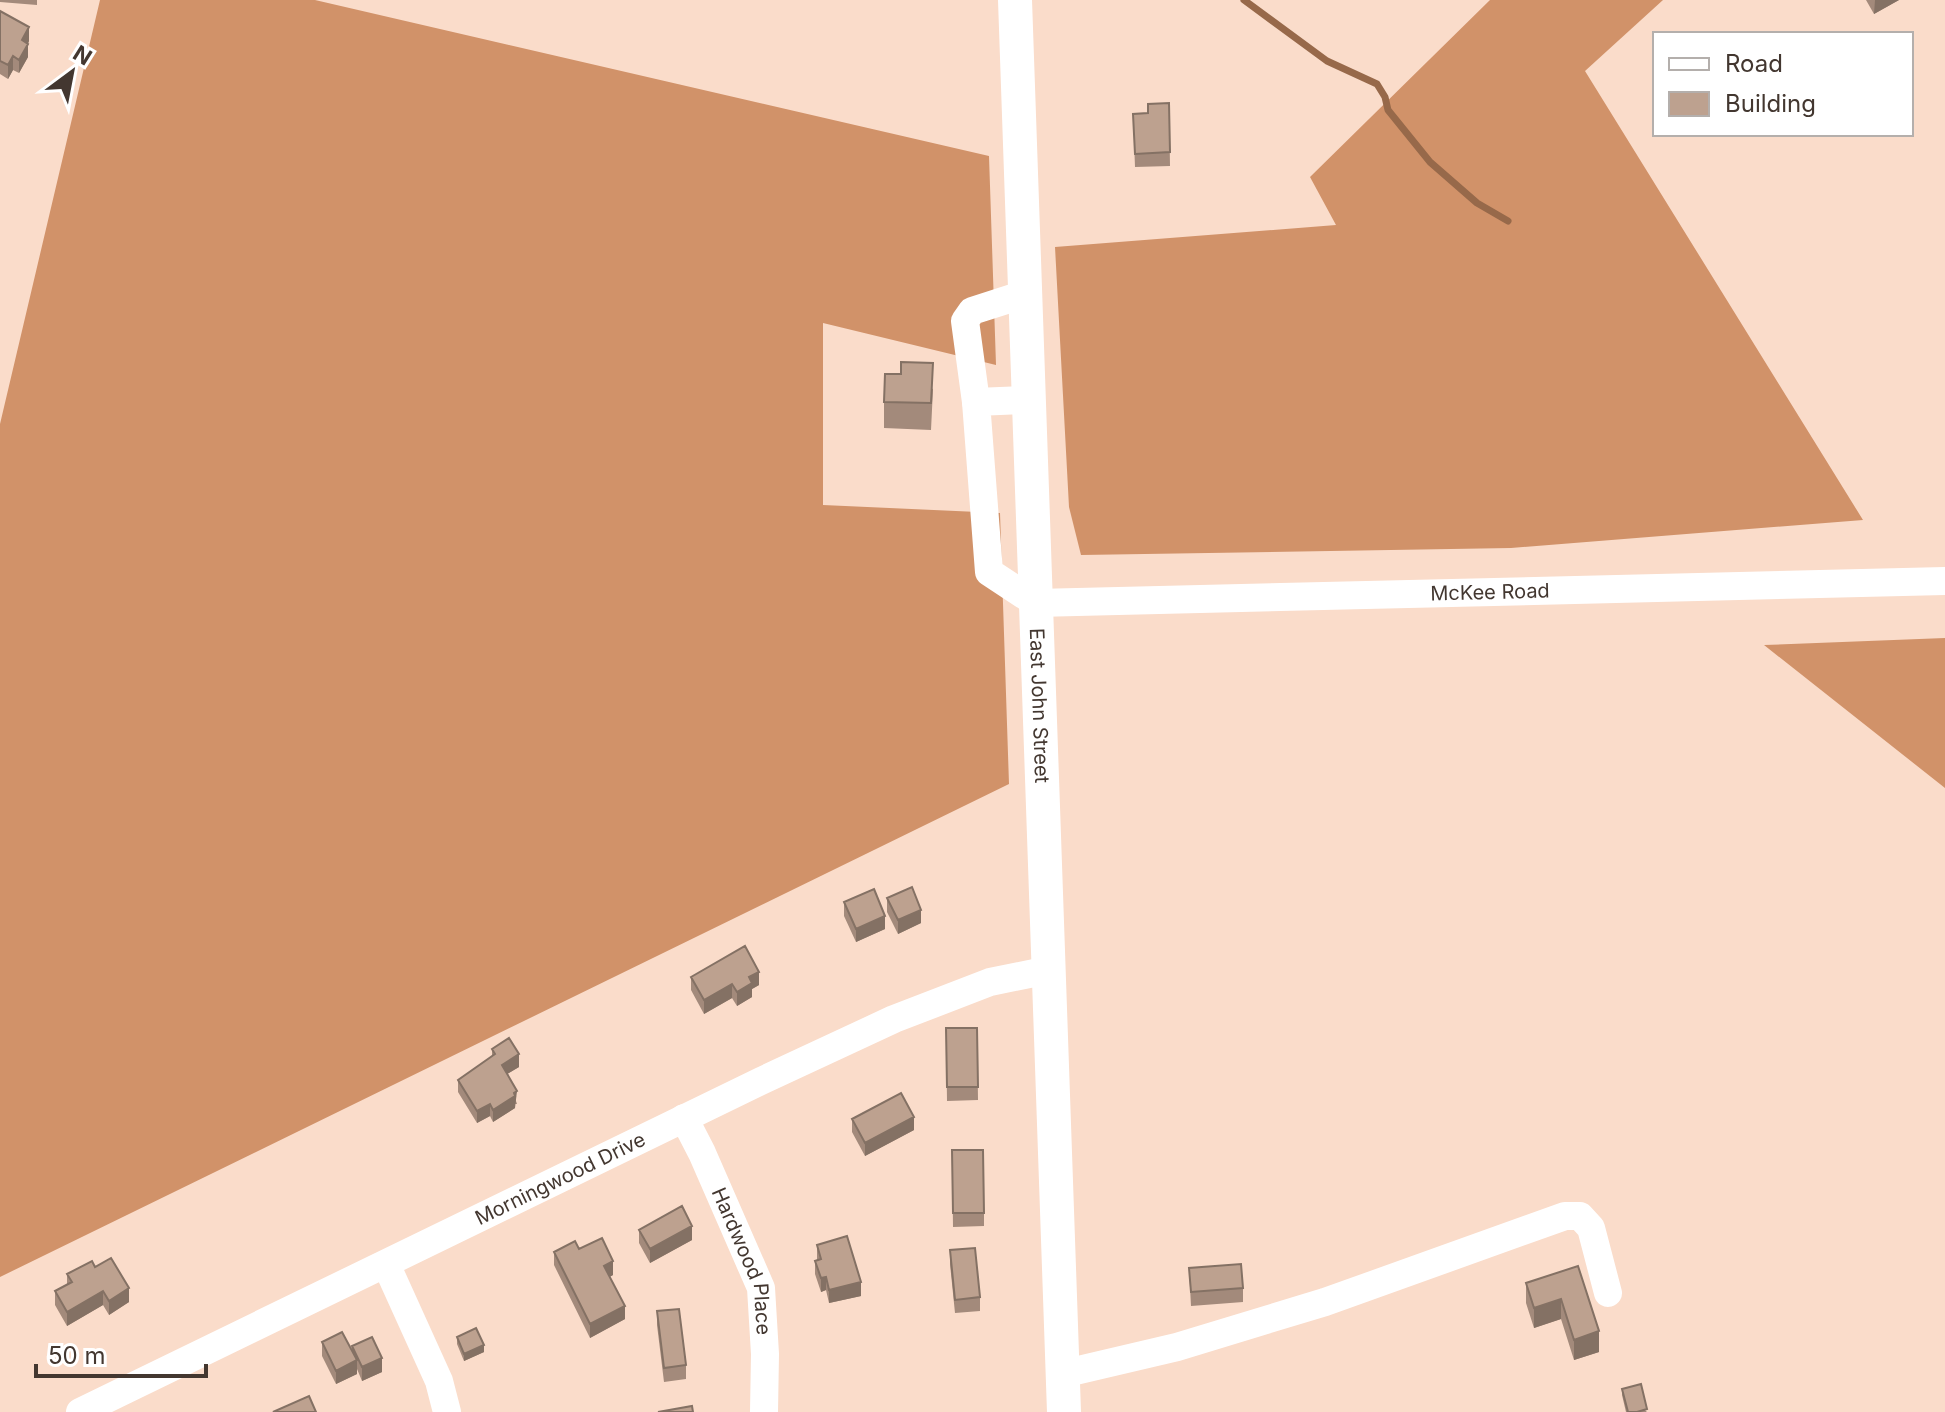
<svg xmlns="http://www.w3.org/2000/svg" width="1945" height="1412" viewBox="0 0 1945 1412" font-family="Inter,sans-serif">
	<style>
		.forest { fill: #d19269 }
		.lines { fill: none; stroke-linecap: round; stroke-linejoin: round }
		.stream { stroke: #97694a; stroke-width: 7 }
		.minor { stroke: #fff; stroke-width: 28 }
		.major { stroke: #fff; stroke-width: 34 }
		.wall { fill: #a38a7b }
		.shaded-wall { fill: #847164 }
		.building { fill: #bda18f; stroke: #847164; stroke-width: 2 }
		.labels { text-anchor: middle; stroke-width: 7; stroke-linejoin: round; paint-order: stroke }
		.street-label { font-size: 20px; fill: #433730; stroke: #fff }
	</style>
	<rect width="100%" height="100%" fill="#fadcca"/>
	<path class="forest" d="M100 0H315L989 156 996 365 823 323V505L1000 513 1009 784 0 1277V424Z
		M1490 0H1663L1585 71 1863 520 1511 548 1081 555 1069 507 1055 247 1336 225 1310 177Z
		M1945 638V788L1764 645Z"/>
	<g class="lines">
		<path class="stream" d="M1244 0 1327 61 1377 84 1385 97 1388 110 1430 162 1477 203 1508 221"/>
		<g class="minor">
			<path id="s1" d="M1027 400 976 402 989 572 1036 603 1945 581"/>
			<path d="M976 402 965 321 972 311 1025 294"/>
			<path id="s2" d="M684 1118 702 1153 761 1288 765 1354 764 1412"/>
			<path d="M386 1264 439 1381 447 1412"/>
			<path d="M1062 1374 1177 1347 1325 1302 1565 1216H1580L1591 1228 1608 1293"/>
			<path id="s3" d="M80 1412 761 1081 894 1019 990 982 1049 970"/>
		</g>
		<path class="major" id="s4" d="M1015 0 1064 1412"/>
	</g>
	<path class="wall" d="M0 0H37V5L0 2Z
		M1866 0H1899L1874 14Z
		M0 11 29 41 28 44V57L19 73 13 70 8 79 0 74Z
		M1169 103 1170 166 1135 167 1133 114 1148 113Z
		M901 374 933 389 931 430 884 428V402Z
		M887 898 921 923 898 934 887 912Z
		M844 902 885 929 856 942 844 916Z
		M691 977 759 985 752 989V997L737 1006 732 998 704 1014 691 990Z
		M946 1028H977L978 1100 947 1101Z
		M492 1049 519 1067 507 1074 517 1104H515V1108L493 1122 490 1116 477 1123 458 1092V1080L492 1056Z
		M852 1119 914 1130 865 1156 852 1132Z
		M952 1150 984 1213V1226L953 1227Z
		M639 1230 692 1240 650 1263 639 1243Z
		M817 1245 861 1296 829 1303 826 1290 821 1292 815 1274V1261L817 1260Z
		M579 1249 613 1275 609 1277 625 1319 590 1338 554 1265V1252Z
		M950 1250 980 1297V1311L955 1313 950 1264Z
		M1578 1266 1599 1352 1574 1360 1561 1319 1534 1328 1526 1303V1283Z
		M95 1267 129 1302 109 1315 103 1305 67 1326 55 1305V1291L67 1285V1274Z
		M1189 1268 1243 1288V1302L1191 1306Z
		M657 1311 686 1365V1379L664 1382 657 1325Z
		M457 1337 484 1352 464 1361 457 1344Z
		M322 1342 352 1352V1346L382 1372 362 1381 357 1369V1374L336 1384 322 1356Z
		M1622 1389 1647 1412H1626L1622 1395Z"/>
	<path class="shaded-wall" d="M1875 0H1899L1874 14Z
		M29 27V41L26 47 28 44V57L19 73V60L22 40Z
		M13 56V70L8 79V65Z
		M921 910V923L898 934V920Z
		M885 916V929L856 942V929Z
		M759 972V985L752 989V997L737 1006V992L749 977Z
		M732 984V998L704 1014V1000Z
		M519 1054V1067L502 1077V1065Z
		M517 1091 515 1108 493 1122V1110Z
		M490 1104V1116L477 1123V1111Z
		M914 1117V1130L865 1156V1143Z
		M692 1226V1240L650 1263V1249Z
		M613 1261V1275L604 1280V1266Z
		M826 1277V1290L821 1292V1278Z
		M861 1282V1296L829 1303V1290Z
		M129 1288V1302L109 1315V1301Z
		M103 1291V1305L67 1326V1312Z
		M1561 1299V1319L1534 1328V1308Z
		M625 1306V1319L590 1338V1324Z
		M1599 1331V1352L1574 1360V1340Z
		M484 1345V1352L464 1361V1354Z
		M382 1358V1372L362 1381V1367Z
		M357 1360V1374L336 1384V1371Z"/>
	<path class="building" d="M0 11 29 27 22 40 28 44 19 60 13 56 8 65 0 61Z
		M1169 103 1170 152 1135 154 1133 114 1148 113V104Z
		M901 362 933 363 931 403 884 402 885 374H901Z
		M912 887 921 910 898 920 887 898Z
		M874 889 885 916 856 929 844 902Z
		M745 946 759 972 749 977 752 983 737 992 732 984 704 1000 691 977Z
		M946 1028H977L978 1087H947Z
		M509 1038 519 1054 502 1065 517 1091 514 1093 515 1096 493 1110 490 1104 477 1111 458 1080 495 1054 492 1049Z
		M901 1093 914 1117 865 1143 852 1119Z
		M952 1150H983L984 1213H953Z
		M682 1206 692 1226 650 1249 639 1230Z
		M847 1236 861 1282 829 1290 826 1277 821 1278 815 1261 821 1259 817 1245Z
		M602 1238 613 1261 604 1266 625 1306 590 1324 554 1252 575 1241 579 1249Z
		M975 1248 980 1297 955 1300 950 1250Z
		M111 1258 129 1288 109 1301 103 1291 67 1312 55 1291 72 1282 67 1274 92 1261 95 1267Z
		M1241 1264 1243 1288 1191 1292 1189 1268Z
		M1578 1266 1599 1331 1574 1340 1561 1299 1534 1308 1526 1283Z
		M679 1309 686 1365 664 1368 657 1311Z
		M476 1328 484 1345 464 1354 457 1337Z
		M342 1332 357 1360 336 1371 322 1342Z
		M372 1337 382 1358 362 1367 352 1346Z
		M1641 1384 1647 1409 1637 1412H1628L1622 1389Z
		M309 1396 316 1412H273Z
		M692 1406 693 1412H658Z"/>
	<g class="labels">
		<g class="street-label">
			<text dy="7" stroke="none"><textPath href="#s1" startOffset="732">McKee Road</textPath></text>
			<text dy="7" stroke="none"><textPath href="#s4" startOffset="706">East John Street</textPath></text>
			<text dy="7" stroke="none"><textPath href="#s3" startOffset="534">Morningwood Drive</textPath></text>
			<text dy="7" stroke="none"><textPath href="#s2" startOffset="156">Hardwood Place</textPath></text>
		</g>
	</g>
	<rect x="1653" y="32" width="260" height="104" fill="#ffffff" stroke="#b4afac" stroke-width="2"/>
	<rect x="1669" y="58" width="40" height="12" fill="#ffffff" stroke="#b4afac" stroke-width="2"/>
	<text x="1725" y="72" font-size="24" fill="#433730">Road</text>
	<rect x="1669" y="92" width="40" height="24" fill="#bda18f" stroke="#b4afac" stroke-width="2"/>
	<text x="1725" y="112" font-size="24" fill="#433730">Building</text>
	<g transform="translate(72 72) rotate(32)" stroke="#ffffff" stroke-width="6" paint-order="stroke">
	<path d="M0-6L14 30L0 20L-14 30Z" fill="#433730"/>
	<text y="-12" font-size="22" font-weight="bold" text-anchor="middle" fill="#433730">N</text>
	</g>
	<path d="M36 1364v12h170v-12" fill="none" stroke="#433730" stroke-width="4"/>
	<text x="48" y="1364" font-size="24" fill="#433730" stroke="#ffffff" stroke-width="6" paint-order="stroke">50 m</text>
</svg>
